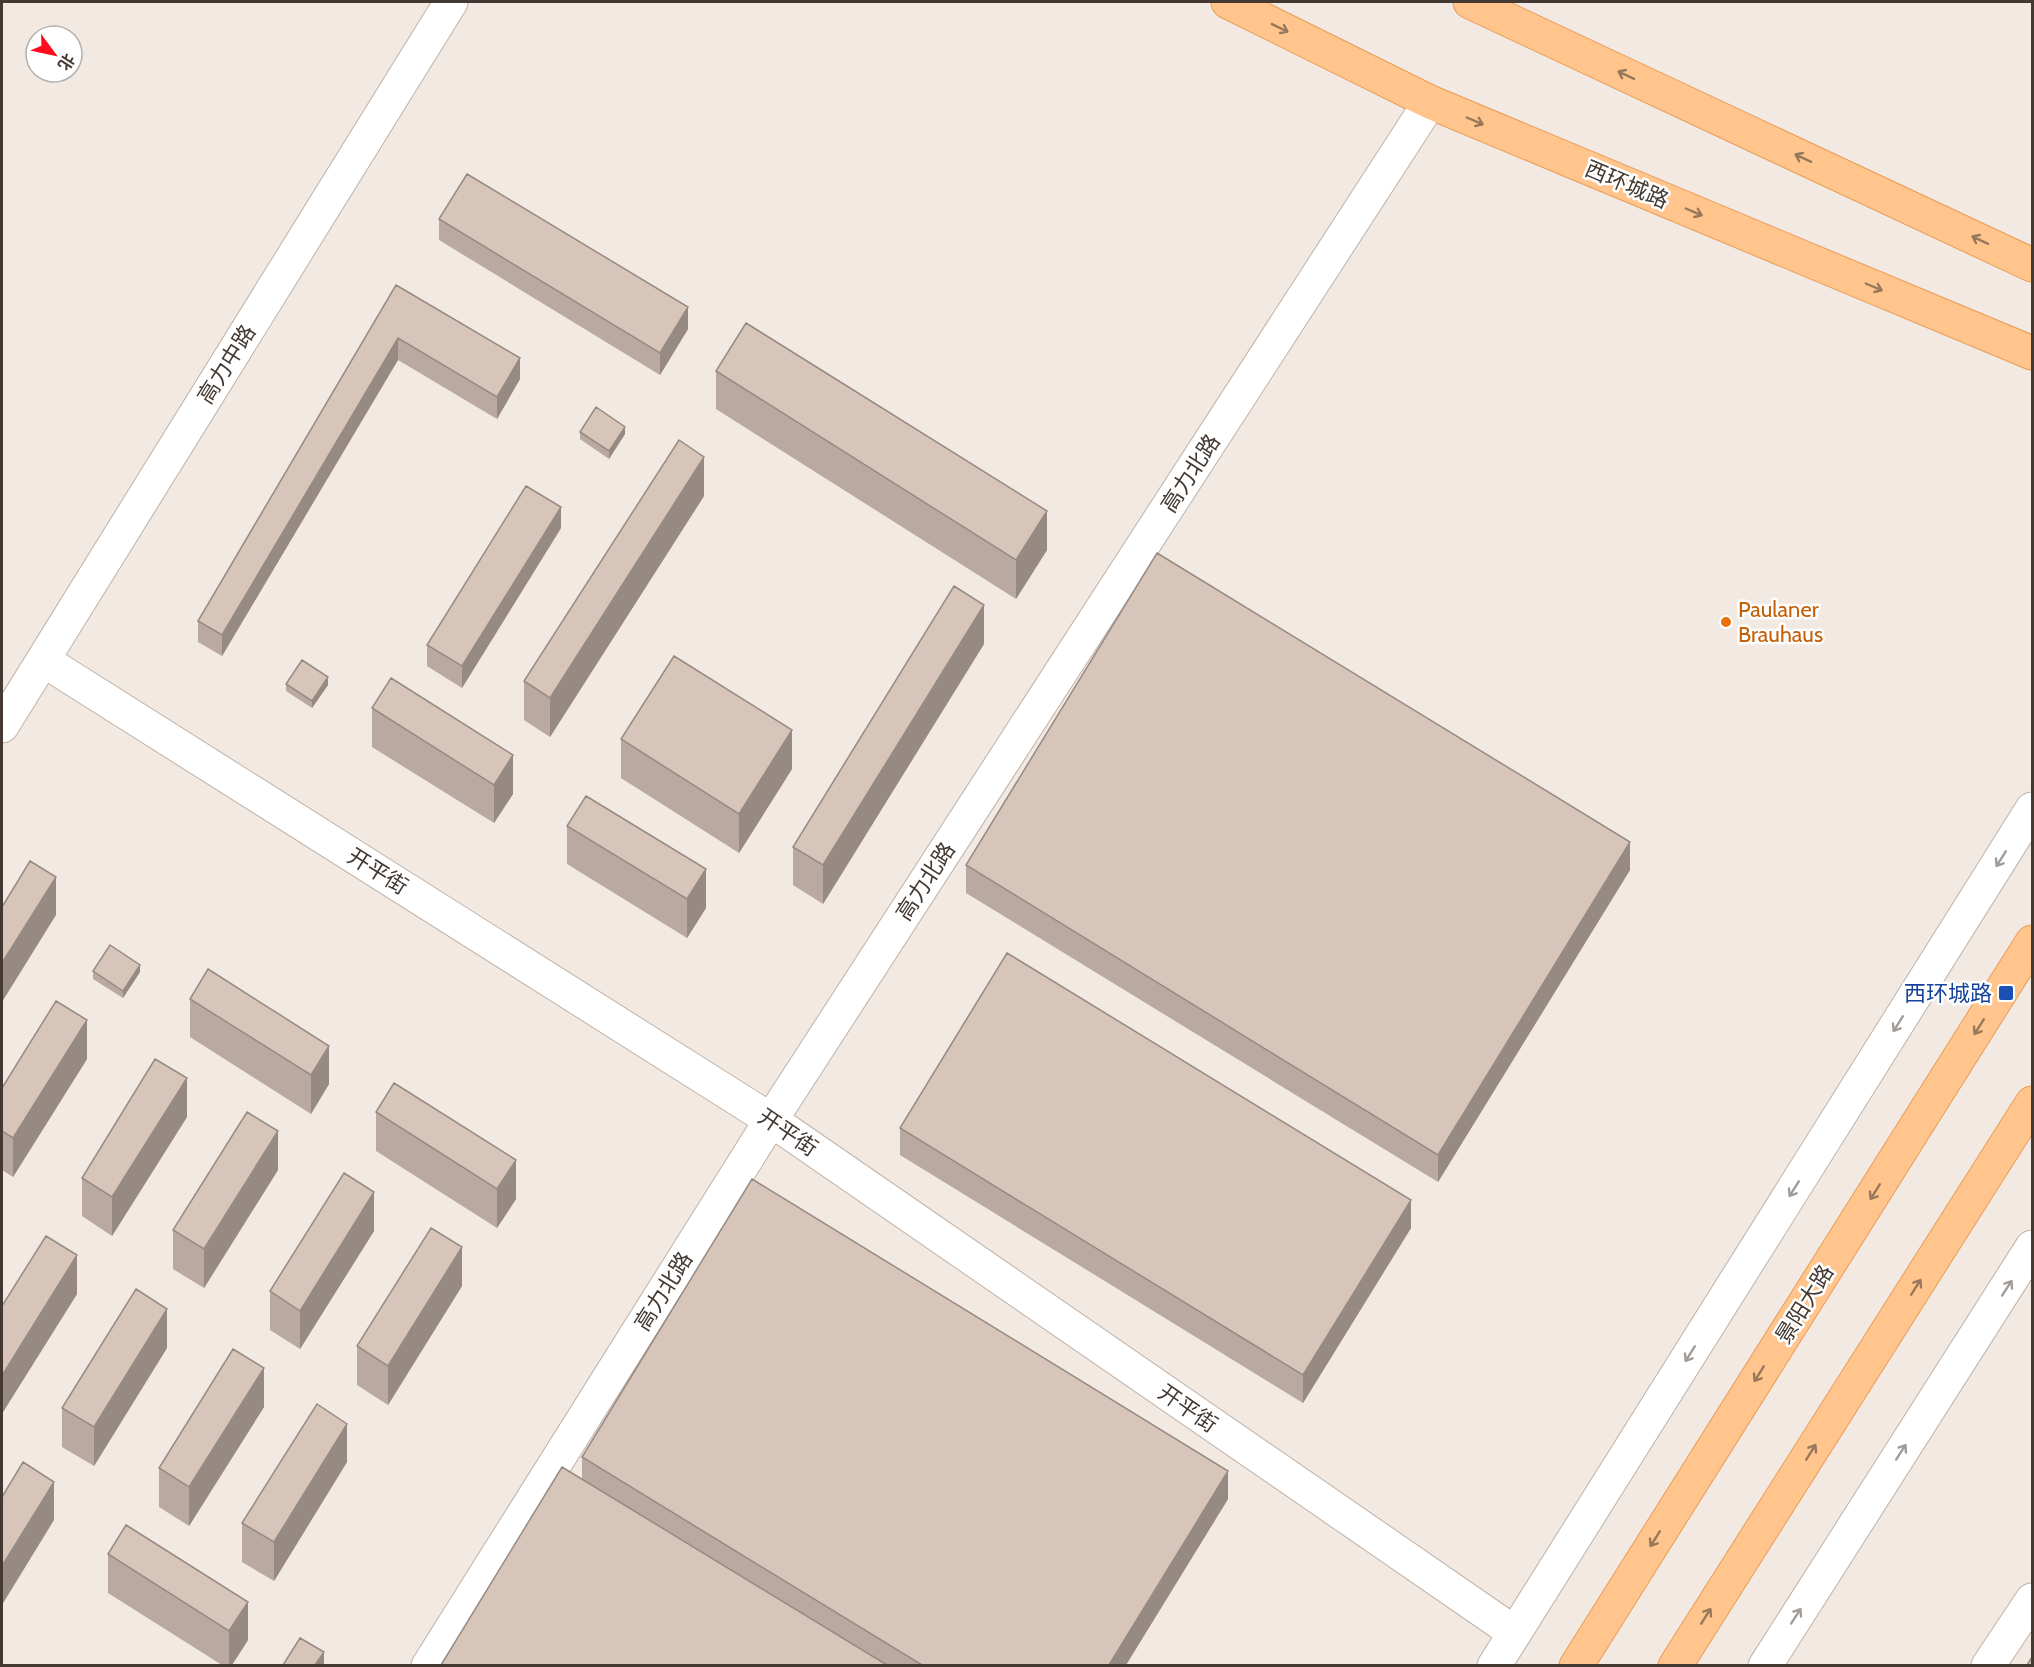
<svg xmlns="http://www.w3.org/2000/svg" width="2034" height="1667" viewBox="0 0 2034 1667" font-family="Cabin,'Noto Sans SC',sans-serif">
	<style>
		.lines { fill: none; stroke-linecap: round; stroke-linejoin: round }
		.minor-casing { stroke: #c0b2a7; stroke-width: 35 }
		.major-casing { stroke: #e89d59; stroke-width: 35 }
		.minor { stroke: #fff; stroke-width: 33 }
		.major { stroke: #ffc58d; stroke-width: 33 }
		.wall { fill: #b9a9a0 }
		.shaded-wall { fill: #968a82 }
		.building { fill: #d7c5ba; stroke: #968a82; stroke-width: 1.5 }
		.oneway { stroke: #98785b }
		.oneway2 { stroke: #a19c98 }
		.food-dot { fill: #e8710a; stroke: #fff; stroke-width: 2 }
		.transit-dot { fill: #1a4fb4; stroke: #fff; stroke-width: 2 }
		.labels { text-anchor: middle; stroke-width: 5; stroke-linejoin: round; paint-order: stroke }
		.street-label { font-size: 22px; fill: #433932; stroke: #fff }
		.food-label { font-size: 22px; fill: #c56008; stroke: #fff; text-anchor: start }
		.transit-label { font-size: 22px; fill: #164399; stroke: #fff; text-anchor: end }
	</style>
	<rect width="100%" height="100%" fill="#f2e9e2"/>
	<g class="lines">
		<g class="minor-casing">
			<path id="minor" d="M43 660 771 1120 1515 1633
				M2 726 451 2
				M428 1666 771 1120 1430 102
				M1494 1666 2032 809
				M1765 1666 2032 1247
				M1988 1666 2032 1600"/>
		</g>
		<g class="major-casing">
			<path id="major" d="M1228 2 1430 102 2032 353
				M1470 2 2032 265
				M1576 1666 2032 942
				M1675 1666 2032 1103"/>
		</g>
		<use href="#minor" class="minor"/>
		<use href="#major" class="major"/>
	</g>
	<path class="wall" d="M439 219 688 329 660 375 439 240Z
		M396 285 520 379 497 419 398 360 222 656 198 642V621Z
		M716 371 1047 550 1016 599 716 409Z
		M580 432 625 434 609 459 580 439Z
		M704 496 550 737 524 720V681Z
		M561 528 462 688 427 666V645Z
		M984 644 823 904 793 885V847Z
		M286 684 328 685 312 708 286 691Z
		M372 708 513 794 494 823 372 747Z
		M621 739 792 769 739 853 621 778Z
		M567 826 706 908 687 938 567 864Z
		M966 865 1630 870 1438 1182 966 893Z
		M93 971 140 972 123 998 93 979Z
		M190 999 329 1084 311 1114 190 1037Z
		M87 1059 13 1177 2 1170V1088Z
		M376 1112 516 1199 497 1228 376 1151Z
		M187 1117 112 1236 82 1216V1178Z
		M900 1128 1411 1228 1303 1403 900 1155Z
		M278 1170 204 1288 173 1269V1230Z
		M374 1231 300 1349 270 1330V1291Z
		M462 1286 388 1405 357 1385V1346Z
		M77 1294 3 1412 2 1411V1306Z
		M167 1348 94 1466 62 1447V1408Z
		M264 1407 189 1526 159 1507V1468Z
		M582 1457 1228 1499 1126 1665H441L582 1479Z
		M347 1462 274 1581 242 1562V1523Z
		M108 1554 248 1640 232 1665H222L108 1593Z"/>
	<path class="shaded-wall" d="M688 307V329L660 375V353Z
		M398 338V360L222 656V635Z
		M520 358V379L497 419V397Z
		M625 427V434L609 459V451Z
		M704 457V496L550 737V698Z
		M561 507V528L462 688V666Z
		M1047 511V550L1016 599V560Z
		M984 605V644L823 904V865Z
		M328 677V685L312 708V701Z
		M792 730V769L739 853V814Z
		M513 755V794L494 823V785Z
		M1630 842V870L1438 1182V1155Z
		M706 869V908L687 938V899Z
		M56 877V915L2 1002V963Z
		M140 965V972L123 998V991Z
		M87 1020V1059L13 1177V1138Z
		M329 1046V1084L311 1114V1075Z
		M187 1078V1117L112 1236V1197Z
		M278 1131V1170L204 1288V1249Z
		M516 1160V1199L497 1228V1189Z
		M374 1192V1231L300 1349V1311Z
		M1411 1200V1228L1303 1403V1375Z
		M462 1247V1286L388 1405V1366Z
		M77 1255V1294L3 1412V1374Z
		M167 1309V1348L94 1466V1427Z
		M264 1368V1407L189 1526V1487Z
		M347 1424V1462L274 1581V1542Z
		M1228 1471V1499L1126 1665H1109Z
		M54 1482V1520L2 1605V1566Z
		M248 1602V1640L232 1665H229V1631Z
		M324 1652V1665H315Z"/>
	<path class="building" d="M467 174 688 307 660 353 439 219Z
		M396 285 520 358 497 397 398 338 222 635 198 621Z
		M746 323 1047 511 1016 560 716 371Z
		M596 407 625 427 609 451 580 432Z
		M679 440 704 457 550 698 524 681Z
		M526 486 561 507 462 666 427 645Z
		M1157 553 1630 842 1438 1155 966 865Z
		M954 586 984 605 823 865 793 847Z
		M674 656 792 730 739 814 621 739Z
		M302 660 328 677 312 701 286 684Z
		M391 678 513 755 494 785 372 708Z
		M586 796 706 869 687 899 567 826Z
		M30 861 56 877 2 963V907Z
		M110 945 140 965 123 991 93 971Z
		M1007 953 1411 1200 1303 1375 900 1128Z
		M208 969 329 1046 311 1075 190 999Z
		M56 1001 87 1020 13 1138 2 1131V1088Z
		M155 1059 187 1078 112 1197 82 1178Z
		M394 1083 516 1160 497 1189 376 1112Z
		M247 1112 278 1131 204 1249 173 1230Z
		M344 1173 374 1192 300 1311 270 1291Z
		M752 1179 1228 1471 1109 1665H922L582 1457Z
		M431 1228 462 1247 388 1366 357 1346Z
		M46 1236 77 1255 3 1374 2 1373V1306Z
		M136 1289 167 1309 94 1427 62 1408Z
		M233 1349 264 1368 189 1487 159 1468Z
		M317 1404 347 1424 274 1542 242 1523Z
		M23 1462 54 1482 2 1566V1497Z
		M562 1467 887 1665H441Z
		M126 1525 248 1602 229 1631 108 1554Z
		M300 1638 324 1652 315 1665H283Z
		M2032 1657V1665H2027Z"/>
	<defs><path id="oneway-shaft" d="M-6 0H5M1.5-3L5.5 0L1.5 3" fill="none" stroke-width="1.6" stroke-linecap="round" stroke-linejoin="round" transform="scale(1.5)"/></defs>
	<g class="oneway">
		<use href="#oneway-shaft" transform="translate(1280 28) rotate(26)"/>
		<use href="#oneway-shaft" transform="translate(1626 75) rotate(-155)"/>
		<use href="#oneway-shaft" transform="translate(1475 121) rotate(23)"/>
		<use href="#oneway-shaft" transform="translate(1803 158) rotate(-155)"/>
		<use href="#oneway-shaft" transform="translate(1694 212) rotate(23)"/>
		<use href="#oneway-shaft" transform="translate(1980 240) rotate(-155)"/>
		<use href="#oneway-shaft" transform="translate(1874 287) rotate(23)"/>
		<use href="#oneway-shaft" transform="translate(1979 1027) rotate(122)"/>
		<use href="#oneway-shaft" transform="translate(1875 1192) rotate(122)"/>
		<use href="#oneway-shaft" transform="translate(1916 1287) rotate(-58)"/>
		<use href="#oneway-shaft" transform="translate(1759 1374) rotate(122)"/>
		<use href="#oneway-shaft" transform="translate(1811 1452) rotate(-58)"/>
		<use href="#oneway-shaft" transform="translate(1655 1539) rotate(122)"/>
		<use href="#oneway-shaft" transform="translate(1706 1616) rotate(-58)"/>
	</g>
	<g class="oneway2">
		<use href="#oneway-shaft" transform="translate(2001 859) rotate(122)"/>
		<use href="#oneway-shaft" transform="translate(1898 1024) rotate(122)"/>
		<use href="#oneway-shaft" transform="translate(1794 1189) rotate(122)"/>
		<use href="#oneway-shaft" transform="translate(2007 1288) rotate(-57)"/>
		<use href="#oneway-shaft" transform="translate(1690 1354) rotate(122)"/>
		<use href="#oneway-shaft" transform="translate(1901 1452) rotate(-57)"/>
		<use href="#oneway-shaft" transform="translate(1796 1616) rotate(-57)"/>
	</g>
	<circle class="food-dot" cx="1726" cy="622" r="6"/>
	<rect class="transit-dot" x="1998" y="985" width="16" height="16" rx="3"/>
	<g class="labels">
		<g class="street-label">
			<text transform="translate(1627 184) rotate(23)" y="8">西环城路</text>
			<text transform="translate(226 364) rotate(-58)" y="8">高力中路</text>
			<text transform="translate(1190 473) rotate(-57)" y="8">高力北路</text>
			<text transform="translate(378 871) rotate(32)" y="8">开平街</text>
			<text transform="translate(925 881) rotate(-57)" y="8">高力北路</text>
			<text transform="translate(788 1132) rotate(34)" y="8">开平街</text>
			<text transform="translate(663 1291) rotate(-58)" y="8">高力北路</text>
			<text transform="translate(1804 1304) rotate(-58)" y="8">景阳大路</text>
			<text transform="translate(1188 1408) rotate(35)" y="8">开平街</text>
		</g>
		<g class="food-label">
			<text x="1738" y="617">Paulaner<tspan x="1738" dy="25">Brauhaus</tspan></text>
		</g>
		<g class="transit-label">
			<text x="1992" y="1001">西环城路</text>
		</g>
	</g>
	<rect width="2034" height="1667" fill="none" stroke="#433932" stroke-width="6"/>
	<g transform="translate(54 54) rotate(123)"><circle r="28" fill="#ffffff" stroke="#b4b0ad" stroke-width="1.5"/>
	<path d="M0-4.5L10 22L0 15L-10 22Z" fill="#ff0b1e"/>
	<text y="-9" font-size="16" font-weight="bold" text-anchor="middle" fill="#433932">北</text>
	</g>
</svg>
